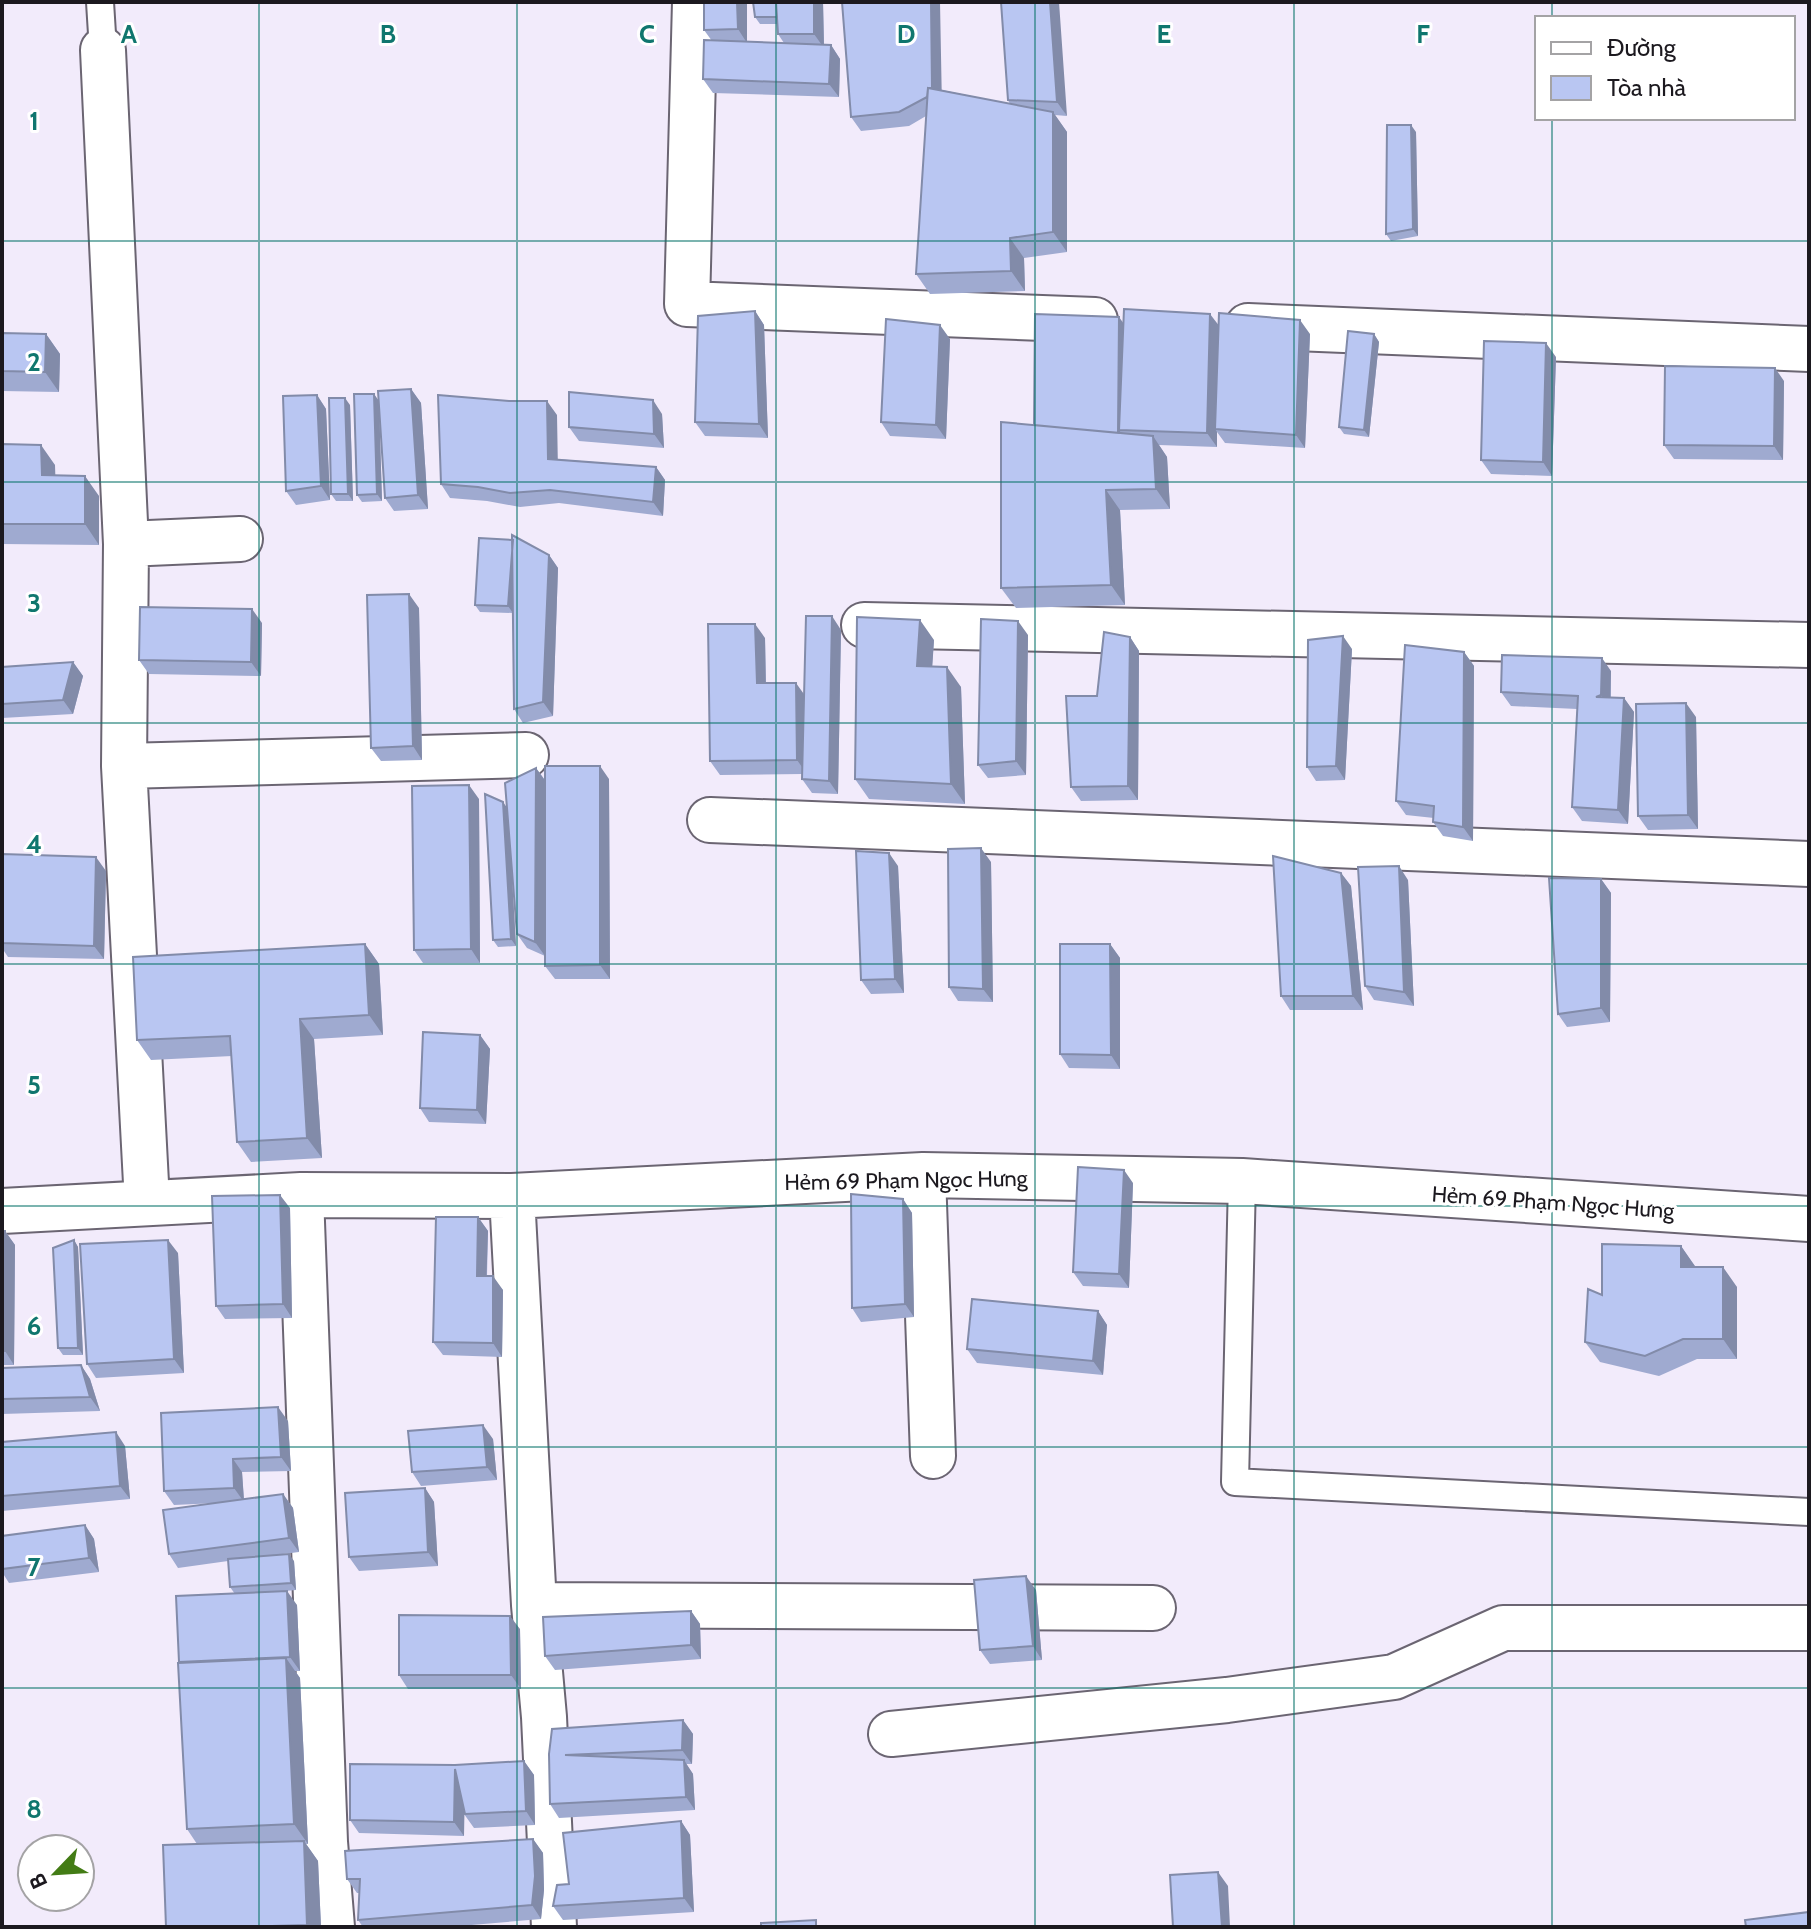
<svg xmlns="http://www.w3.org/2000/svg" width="1811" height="1929" viewBox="0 0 1811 1929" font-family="Cabin,sans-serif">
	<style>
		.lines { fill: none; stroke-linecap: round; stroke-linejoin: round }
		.service-casing { stroke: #6b6572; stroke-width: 30 }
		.minor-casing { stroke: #6b6572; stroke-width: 48 }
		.service { stroke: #fff; stroke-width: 26 }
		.minor { stroke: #fff; stroke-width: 44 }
		.wall { fill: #9faad0 }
		.shaded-wall { fill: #828ba9 }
		.building { fill: #b9c6f2; stroke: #828ba9; stroke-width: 2 }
		.grid { fill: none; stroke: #0f766e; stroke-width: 2; stroke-opacity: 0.55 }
		.labels { text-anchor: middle; stroke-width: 6; stroke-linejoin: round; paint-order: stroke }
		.street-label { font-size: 22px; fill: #1c191f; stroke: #fff }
		.grid-label { font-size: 26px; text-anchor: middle; font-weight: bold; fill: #0f766e; stroke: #fff; stroke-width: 6; stroke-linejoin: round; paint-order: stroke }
	</style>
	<rect width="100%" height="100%" fill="#f2ebfb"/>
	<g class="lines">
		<g class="service-casing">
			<path id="service" d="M100 2 103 50
				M1242 1181 1235 1482 1809 1512"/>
		</g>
		<g class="minor-casing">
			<path id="minor" d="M695 2 687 304 1095 320
				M103 50 126 544 124 766 147 1202
				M1248 326 1809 349
				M126 544 240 539
				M864 625 1809 645
				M124 766 526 755
				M710 820 1809 864
				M923 1175 933 1456
				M301 1195 325 1842 332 1927
				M512 1196 534 1605 544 1717 554 1927
				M2 1211 301 1195 512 1196 923 1175 1242 1181 1809 1219
				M534 1605 1153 1608
				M891 1734 1227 1700 1394 1677 1503 1628H1809"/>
		</g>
		<use href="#service" class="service"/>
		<use href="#minor" class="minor"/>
	</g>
	<path class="wall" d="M704 2H747V42L784 43 778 34 777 24H760L755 17 823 2 824 45H831L840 59 839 97 713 93 703 79 712 41 704 30Z
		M1001 2 1067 116 1055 115 1067 132V252L1024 258 1025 291 930 294 916 274 926 116 909 126 861 131 851 117 942 90 1010 104 1008 100Z
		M1416 132 1418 236 1391 241 1386 234Z
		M755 311 764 325 768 438 705 436 695 422Z
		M1124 324 1218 326 1310 334 1305 448 1225 443 1217 432V447L1159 445 1167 457 1170 509 1120 510 1125 605 1016 608 1001 588 1034 425Z
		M2 333 46 334 60 354 59 392 2 391Z
		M1374 334 1379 342 1369 437 1344 434 1339 427Z
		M950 339 946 439 890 436 881 422Z
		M1556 357 1552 476 1491 474 1481 460Z
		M1784 381 1783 460 1674 459 1664 445Z
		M411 389 421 403 428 509 394 511 385 498 379 408 382 501 362 502 357 495 374 394 378 401Z
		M317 395 326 409 330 500 296 505 286 491Z
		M350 405 353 501H336L331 494Z
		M662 414 664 448 579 441 569 427Z
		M557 415V459L656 467 665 480 663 516 559 503 520 507 487 501 450 498 441 484Z
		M2 444 55 465V476L99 496V545L2 544Z
		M549 555 558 568 553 716 523 723 514 709 513 613 480 612 475 605Z
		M419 608 422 760 381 761 371 748Z
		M262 623 261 676 149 674 139 660Z
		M841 630 838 794 812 793 802 779V774L720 775 710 761 765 638 766 683 804 695Z
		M1028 635 1026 775 988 778 978 765Z
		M1130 637 1139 651 1138 800 1081 801 1071 787 1097 696Z
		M934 640 932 666 961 687 965 804 869 799 855 779Z
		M1352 649 1345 780 1316 781 1307 767Z
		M1464 652 1474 666 1473 841 1443 836 1433 822 1434 818 1406 815 1396 801Z
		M73 662 83 676 73 714 2 718V667Z
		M1611 671V697L1624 698 1634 712 1628 824 1582 821 1572 807 1577 709 1511 706 1501 692Z
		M1696 717 1698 829 1648 830 1638 816Z
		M536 768 545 780 609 779 610 979H555L545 966V956L527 948 517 934 511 861 516 946 498 947 493 940 507 807Z
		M479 799 480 963H423L414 950Z
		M2 854 106 871 104 959 8 957 2 948Z
		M991 862 993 1002 958 1001 949 987Z
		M898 866 904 993 871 994 861 980Z
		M1341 873 1351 886 1363 1010H1290L1281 996Z
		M1601 879 1611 893 1610 1022 1567 1027 1558 1014Z
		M1408 880 1414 1006 1374 1000 1365 986Z
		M365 944 379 964 383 1035 314 1039 322 1158 251 1162 237 1142 232 1056 151 1060 137 1040Z
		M1110 944 1120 958V1069L1069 1068 1060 1054Z
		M480 1035 490 1049 486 1124 429 1122 420 1108Z
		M1133 1183 1129 1288 1083 1286 1073 1272Z
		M903 1199 912 1213 914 1317 861 1322 852 1308Z
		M290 1208 292 1318 225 1319 216 1306Z
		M478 1217 488 1231 487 1276 503 1290 502 1357 443 1355 433 1342Z
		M2 1231H5L15 1245 14 1365H2Z
		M74 1240 78 1247 83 1355H63L58 1348Z
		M1681 1246 1695 1267 1737 1287V1359H1697L1659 1376 1600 1362 1585 1342 1602 1295Z
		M178 1253 184 1373 96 1378 87 1364Z
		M1098 1311 1107 1325 1103 1375 977 1363 967 1349Z
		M81 1365 90 1379 100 1411 2 1414V1368Z
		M288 1421 291 1471 242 1472 244 1499 283 1494 293 1508 299 1552 267 1556 294 1561 296 1590 261 1593 297 1605 300 1671H295L300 1678 308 1844H306L318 1861 321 1927H166L197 1844 187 1829 180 1663 235 1594 230 1587 228 1561 178 1568 169 1554 217 1503 174 1505 164 1491Z
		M493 1439 497 1480 421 1486 412 1472Z
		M2 1442 125 1446 130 1499 2 1511Z
		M425 1488 434 1502 438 1566 359 1571 349 1557Z
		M85 1525 94 1539 99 1572 9 1583 2 1572V1536Z
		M1036 1590 1042 1660 990 1664 980 1650Z
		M691 1611 700 1624 701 1659 555 1670 545 1656Z
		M520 1629 521 1689H408L399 1675Z
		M683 1720 693 1734 692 1764H686L693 1774 695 1810 559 1818 550 1804 549 1754Z
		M524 1761 534 1775 535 1825 474 1828 464 1814V1836L359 1833 350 1820Z
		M681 1821 690 1835 694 1912 563 1920 553 1906 569 1884Z
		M533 1839 543 1853 544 1890 541 1919 448 1927H363L358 1920 359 1893H357L347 1879Z"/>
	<path class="shaded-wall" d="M737 2H747V43L738 29Z
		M814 2H823L824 48 814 34Z
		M931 2H940L942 108 932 94Z
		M1050 2H1059L1067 116 1057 102Z
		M831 45 840 59 839 97 829 84Z
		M1053 112 1067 132V252L1053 232Z
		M1411 125 1416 132 1418 236 1413 229Z
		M1010 238 1024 258 1025 291 1011 271Z
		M755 311 764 325 768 438 759 424Z
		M1210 314 1220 327 1215 429 1217 432V447L1207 433Z
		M1119 317 1129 331 1119 430 1127 442 1118 438Z
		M1300 320 1310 334 1305 448 1296 435Z
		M940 325 950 339 946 439 936 425Z
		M46 334 60 354 59 392 45 372Z
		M1374 334 1379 342 1369 437 1364 430Z
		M1546 343 1556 357 1552 476 1543 462Z
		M1775 368 1784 381 1783 460 1774 446Z
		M411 389 421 403 428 509 418 495Z
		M374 394 379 401 382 501 377 494Z
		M317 395 326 409 330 500 321 486Z
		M345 398 350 405 353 501 348 494Z
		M653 400 662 414 664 448 654 434Z
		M547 401 557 415 558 472 548 459Z
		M1153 436 1167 457 1170 509 1156 489Z
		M41 445 55 465 56 496 42 475Z
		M656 467 665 480 663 516 653 502Z
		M85 476 99 496V545L85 524Z
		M1106 490 1120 510 1125 605 1111 585Z
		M513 540V613L508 606Z
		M549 555 558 568 553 716 543 702Z
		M409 594 419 608 422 760 413 746Z
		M252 609 262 623 261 676 251 662Z
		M832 616 841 630 838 794 829 781Z
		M920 620 934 640 931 686 917 666Z
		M1018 621 1028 635 1026 775 1016 761Z
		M755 624 765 638 766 697 757 683Z
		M1343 636 1352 649 1345 780 1336 766Z
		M1130 637 1139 651 1138 800 1128 786Z
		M1464 652 1474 666 1473 841 1463 827Z
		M1602 658 1611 671 1610 709 1601 695Z
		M73 662 83 676 73 714 63 700Z
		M947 667 961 687 965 804 951 784Z
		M796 683 806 697 807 774 797 760Z
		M1624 698 1634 712 1628 824 1618 810Z
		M1686 703 1696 717 1698 829 1688 815Z
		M600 766 609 779 610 979 600 965Z
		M536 768 546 782 545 956 535 942Z
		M469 785 479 799 480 963 471 949Z
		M503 802 508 809 516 946 511 939Z
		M981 848 991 862 993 1002 983 989Z
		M889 853 898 866 904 993 895 979Z
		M96 857 106 871 104 959 94 946Z
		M1399 866 1408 880 1414 1006 1404 992Z
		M1341 873 1351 886 1363 1010 1353 996Z
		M1601 879 1611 893 1610 1022 1601 1008Z
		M365 944 379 964 383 1035 369 1015Z
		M1110 944 1120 958V1069L1111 1055Z
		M300 1019 314 1039 322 1158 307 1138Z
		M480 1035 490 1049 486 1124 477 1110Z
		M1124 1170 1133 1183 1129 1288 1119 1274Z
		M280 1195 290 1208 292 1318 283 1304Z
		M903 1199 912 1213 914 1317 905 1304Z
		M478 1217 488 1231 486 1290 477 1276Z
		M5 1231 15 1245 14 1365 5 1351Z
		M74 1240 78 1247 83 1355 78 1348Z
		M168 1240 178 1253 184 1373 174 1359Z
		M1681 1246 1695 1266V1287L1681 1267Z
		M1723 1267 1737 1287V1359L1723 1339Z
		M493 1276 503 1290 502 1357 493 1343Z
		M1098 1311 1107 1325 1103 1375 1093 1361Z
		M81 1365 90 1379 100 1411 90 1397Z
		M278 1407 288 1421 291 1471 281 1457Z
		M483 1425 493 1439 497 1480 487 1467Z
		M116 1432 125 1446 130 1499 120 1486Z
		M233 1459 242 1472 244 1502 234 1488Z
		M425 1488 434 1502 438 1566 428 1552Z
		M283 1494 293 1508 299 1552 289 1538Z
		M85 1525 94 1539 99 1572 89 1558Z
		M289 1554 294 1561 296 1590 291 1583Z
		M1026 1576 1036 1590 1042 1660 1033 1646Z
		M287 1591 297 1605 300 1671 290 1657Z
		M691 1611 700 1624 701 1659 691 1645Z
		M510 1616 520 1629 521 1689 511 1675Z
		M286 1658 300 1678 308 1844 294 1824Z
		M683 1720 693 1734 692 1764 682 1750Z
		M684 1760 693 1774 695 1810 686 1797Z
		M524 1761 534 1775 535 1825 526 1811Z
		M455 1769 465 1783 464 1836 454 1822Z
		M681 1821 690 1835 694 1912 684 1898Z
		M533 1839 543 1853 544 1890 541 1919 532 1905Z
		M304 1841 318 1861 321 1927H309L307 1925Z
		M1218 1872 1228 1886 1230 1927H1222Z"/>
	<path class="building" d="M704 2H737L738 29 704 30Z
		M753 2H776L777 17H755Z
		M776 2H814V34H778Z
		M842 2H931L932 88H928L927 97 899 112 851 117Z
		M1001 2H1050L1057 102 1008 100Z
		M704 40 831 45 829 84 703 79Z
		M928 88 1053 112V232L1010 238 1011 271 916 274Z
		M1387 125H1411L1413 229 1386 234Z
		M1124 309 1210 314 1207 433 1119 430Z
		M755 311 759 424 695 422 698 316Z
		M1219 313 1300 320 1296 435 1215 429Z
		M1035 314 1119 317 1118 433 1034 425Z
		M886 319 940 325 936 425 881 422Z
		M1348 331 1374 334 1364 430 1339 427Z
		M2 333 46 334 45 372 2 371Z
		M1484 341 1546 343 1543 462 1481 460Z
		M1665 366 1775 368 1774 446 1664 445Z
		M411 389 418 495 385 498 378 391Z
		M569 392 653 400 654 434 569 427Z
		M354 394H374L377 494 357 495Z
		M317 395 321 486 286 491 283 396Z
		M438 395 509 401H547L548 459 656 467 653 502 550 490 510 493 478 487 441 484Z
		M329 398H345L348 494H331Z
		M1001 422 1153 436 1156 489 1106 490 1111 585 1001 588Z
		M2 444 41 445 42 475 85 476V524H2Z
		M512 535 549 555 543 702 514 709Z
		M479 538 513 540 508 606 475 605Z
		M409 594 413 746 371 748 367 595Z
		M140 607 252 609 251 662 139 660Z
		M806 616H832L829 781 802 779Z
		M857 617 920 620 917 666 947 667 951 784 855 779Z
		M981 619 1018 621 1016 761 978 765Z
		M708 624H755L757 683H796L797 760 710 761Z
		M1104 632 1130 637 1128 786 1071 787 1066 696H1097Z
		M1343 636 1336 766 1307 767 1308 640Z
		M1405 645 1464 652 1463 827 1433 822 1434 806 1396 801Z
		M1502 655 1602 658 1601 695 1596 697 1624 698 1618 810 1572 807 1578 696 1501 692Z
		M73 662 63 700 2 704V667Z
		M1686 703 1688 815 1638 816 1636 704Z
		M545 766H600V965L545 966Z
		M536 768 535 942 517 934 505 783Z
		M469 785 471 949 414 950 412 786Z
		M485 794 503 802 511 939 493 940Z
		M981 848 983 989 949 987 948 849Z
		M856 851 889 853 895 979 861 980Z
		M2 854 96 857 94 946 2 943Z
		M1273 856 1341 873 1353 996H1281Z
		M1399 866 1404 992 1365 986 1358 867Z
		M1549 878 1601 879V1008L1558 1014Z
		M365 944 369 1015 300 1019 307 1138 237 1142 230 1036 137 1040 133 957Z
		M1060 944H1110L1111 1055 1060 1054Z
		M423 1032 480 1035 477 1110 420 1108Z
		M1078 1167 1124 1170 1119 1274 1073 1272Z
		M851 1194 903 1199 905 1304 852 1308Z
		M280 1195 283 1304 216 1306 212 1196Z
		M436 1217H478L477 1276H493V1343L433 1342Z
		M2 1231H5V1351H2Z
		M74 1240 78 1348H58L53 1248Z
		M168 1240 174 1359 87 1364 80 1244Z
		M1602 1244 1681 1246V1267H1723V1339H1683L1645 1356 1585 1342 1588 1289 1602 1295Z
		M972 1299 1098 1311 1093 1361 967 1349Z
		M81 1365 90 1397 2 1399V1368Z
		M278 1407 281 1457 233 1459 234 1488 164 1491 161 1413Z
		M483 1425 487 1467 412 1472 408 1431Z
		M116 1432 120 1486 2 1496V1442Z
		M425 1488 428 1552 349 1557 345 1493Z
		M283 1494 289 1538 169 1554 163 1510Z
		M85 1525 89 1558 2 1569V1536Z
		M289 1554 291 1583 230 1587 228 1559Z
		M1026 1576 1033 1646 980 1650 974 1580Z
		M287 1591 290 1657 179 1662 176 1596Z
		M691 1611V1645L545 1656 543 1617Z
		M399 1615 510 1616 511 1675H399Z
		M286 1658 294 1824 187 1829 178 1663Z
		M683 1720 682 1750 565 1755 684 1760 686 1797 550 1804 549 1754 552 1729Z
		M524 1761 526 1811 465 1814 455 1769 454 1822 350 1820V1764L455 1765Z
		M681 1821 684 1898 553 1906 557 1885 569 1884 563 1833Z
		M533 1839 535 1876 532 1905 358 1920 360 1879H347L345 1851Z
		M304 1841 307 1925 240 1927H166L163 1845Z
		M1218 1872 1222 1927H1173L1170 1875Z
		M1809 1912V1927H1746L1745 1920Z
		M816 1920V1927H761V1923Z"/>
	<path class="grid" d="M259 2V1927M517 2V1927M776 2V1927M1035 2V1927M1294 2V1927M1552 2V18M1552 118V1927M2 241H1809M2 482H1809M2 723H1809M2 964H1809M2 1206H1809M2 1447H1809M2 1688H1809"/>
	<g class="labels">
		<g class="street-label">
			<text transform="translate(906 1180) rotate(-1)" y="8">Hẻm 69 Phạm Ngọc Hưng</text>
			<text transform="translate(1553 1202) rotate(4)" y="8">Hẻm 69 Phạm Ngọc Hưng</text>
		</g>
	</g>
	<g class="grid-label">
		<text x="129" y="43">A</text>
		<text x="388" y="43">B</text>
		<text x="647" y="43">C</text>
		<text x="906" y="43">D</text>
		<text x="1164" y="43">E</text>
		<text x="1423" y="43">F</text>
		<text x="34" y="130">1</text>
		<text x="34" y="371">2</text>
		<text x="34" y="612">3</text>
		<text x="34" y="853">4</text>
		<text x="34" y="1094">5</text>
		<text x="34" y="1335">6</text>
		<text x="34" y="1576">7</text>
		<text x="34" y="1818">8</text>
	</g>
	<rect width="1811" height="1929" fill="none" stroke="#1c191f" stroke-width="8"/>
	<rect x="1535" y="16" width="260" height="104" fill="#ffffff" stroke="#a4a3a5" stroke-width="2"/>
	<rect x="1551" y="42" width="40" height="12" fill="#ffffff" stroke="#a4a3a5" stroke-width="2"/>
	<text x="1607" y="56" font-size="24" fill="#1c191f">Đường</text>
	<rect x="1551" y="76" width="40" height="24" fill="#b9c6f2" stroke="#a4a3a5" stroke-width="2"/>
	<text x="1607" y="96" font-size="24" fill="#1c191f">Tòa nhà</text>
	<g transform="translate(56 1873) rotate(245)"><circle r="38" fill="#ffffff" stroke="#a4a3a5" stroke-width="2"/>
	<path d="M0-6L14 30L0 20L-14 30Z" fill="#437c15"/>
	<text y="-12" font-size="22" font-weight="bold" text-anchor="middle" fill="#1c191f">B</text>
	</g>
</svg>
